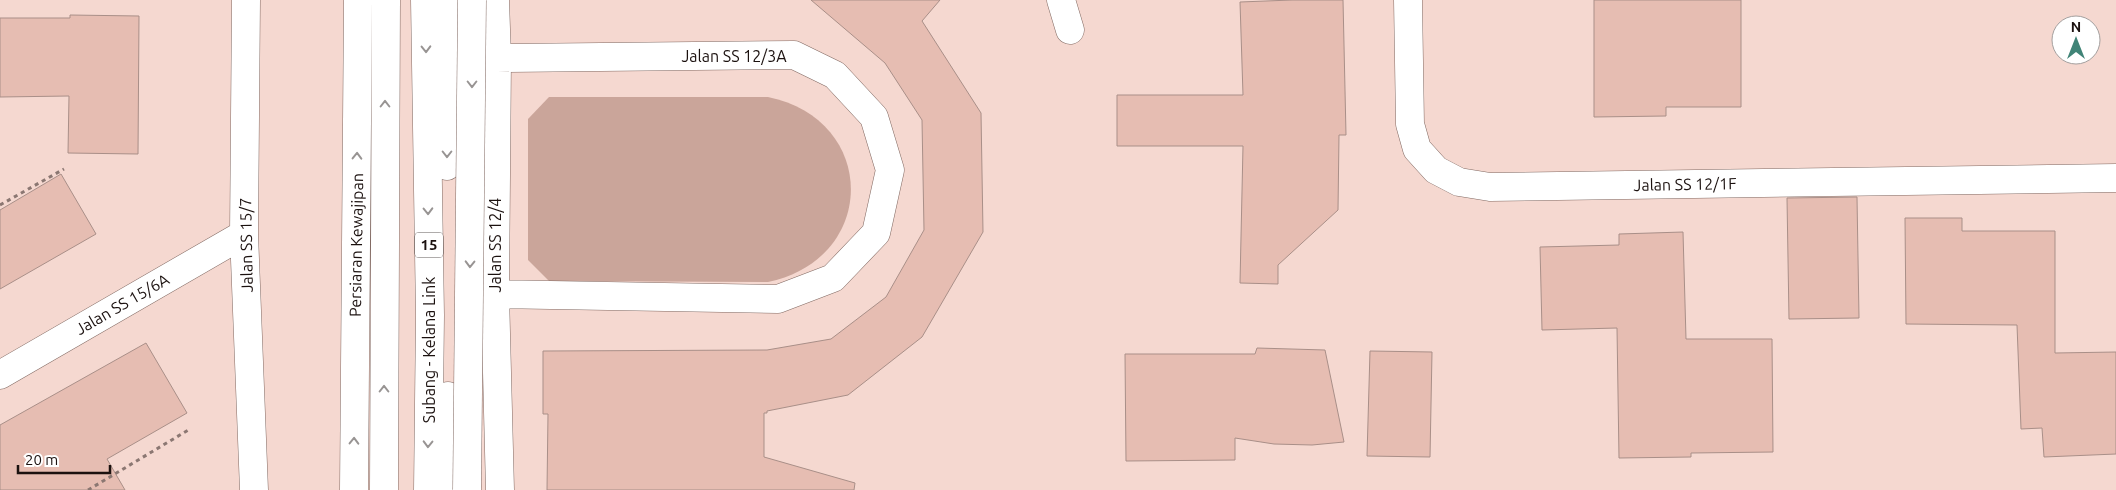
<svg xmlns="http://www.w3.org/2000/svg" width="2116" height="490" viewBox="0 0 2116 490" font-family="Ubuntu,sans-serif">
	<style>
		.green { fill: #caa59a }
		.building { fill: #e6bdb2; stroke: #a98f88 }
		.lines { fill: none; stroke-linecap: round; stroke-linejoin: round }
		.minor-casing { stroke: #826a63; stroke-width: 29 }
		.major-casing { stroke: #826a63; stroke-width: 29 }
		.path { stroke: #8b7772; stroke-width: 3; stroke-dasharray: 4 4; stroke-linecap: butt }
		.minor { stroke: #fff; stroke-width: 28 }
		.major { stroke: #fff; stroke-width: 28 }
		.major-bridge-casing { stroke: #826a63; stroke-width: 29; stroke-linecap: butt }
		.major-bridge { stroke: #fff; stroke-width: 28 }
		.oneway { stroke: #989493 }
		.labels { text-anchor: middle; stroke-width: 4; stroke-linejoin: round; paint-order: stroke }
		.shield { fill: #fff; stroke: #5f5857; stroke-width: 1 }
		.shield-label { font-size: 15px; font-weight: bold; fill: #1b110f }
		.street-label { font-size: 16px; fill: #1b110f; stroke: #fff }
	</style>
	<rect width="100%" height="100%" fill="#f5d8d0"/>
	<path class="green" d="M549 97H768C879 120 878 259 768 282L549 281 528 260V119Z"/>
	<path class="building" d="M811 0H940L922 21 981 113 983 232 922 337 848 395 767 411V413H764V457L855 483 854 490H547L548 414H543V351L767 350 831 339 886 297 924 230 922 120 885 63Z
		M1292 0H1343L1346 135H1339L1338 210 1278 265V284L1240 283 1243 146H1117V95H1243L1240 2Z
		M1594 0H1741V107H1666V116L1594 117Z
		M70 15 139 16 138 154 68 153 69 96 0 97V18H70Z
		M61 174 96 234 0 289V210Z
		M1857 197 1859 318 1789 319 1787 198Z
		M1905 218H1962V231H2055V353L2116 352V454L2044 457 2042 428 2021 429 2017 325 1906 324Z
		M1683 232 1686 339H1772L1773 452 1691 453V457L1619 458 1617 328 1542 330 1540 247 1619 245V234Z
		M146 343 187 413 107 459 125 490H0V425Z
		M1257 348 1325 350 1344 442 1312 445 1274 444 1235 438V460L1126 461 1125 354H1255Z
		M1370 351 1432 352 1430 457 1367 456Z"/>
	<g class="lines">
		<g class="minor-casing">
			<path id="minor" d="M246 0 244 234 254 490
				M495 0 497 58 495 294 500 490
				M1061 0 1070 30
				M1408 0 1410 124 1417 149 1436 170 1459 182 1490 187 2116 178
				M495 294 778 299 833 278 876 233 890 170 874 117 835 75 794 55 497 58
				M0 375 244 234"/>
		</g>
		<g class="major-casing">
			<path id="major" d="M425 0 430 315 428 490
				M446 0 447 166
				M448 396V490
				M354 490 358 0
				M384 490 386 0"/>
		</g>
		<path class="path" d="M0 205 64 169
			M88 490 190 429"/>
		<use href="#minor" class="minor"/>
		<use href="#major" class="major"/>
		<g class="major-bridge-casing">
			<path id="major-bridge" d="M467 490 472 0"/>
		</g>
		<use href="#major-bridge" class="major-bridge"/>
	</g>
	<defs><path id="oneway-chevron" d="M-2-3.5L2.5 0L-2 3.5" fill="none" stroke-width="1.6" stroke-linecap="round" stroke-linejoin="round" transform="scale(1.25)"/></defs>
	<g class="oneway">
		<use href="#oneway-chevron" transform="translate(426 49) rotate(89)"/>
		<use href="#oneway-chevron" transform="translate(472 84) rotate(90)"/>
		<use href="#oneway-chevron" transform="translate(385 104) rotate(-90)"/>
		<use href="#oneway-chevron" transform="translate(447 154) rotate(90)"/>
		<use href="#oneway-chevron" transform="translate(357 156) rotate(-89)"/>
		<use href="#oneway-chevron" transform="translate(428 211) rotate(89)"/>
		<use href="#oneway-chevron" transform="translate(470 264) rotate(91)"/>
		<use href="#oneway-chevron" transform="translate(384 389) rotate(-90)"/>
		<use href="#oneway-chevron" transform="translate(354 441) rotate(-89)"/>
		<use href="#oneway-chevron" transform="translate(428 444) rotate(91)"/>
	</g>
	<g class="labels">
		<rect class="shield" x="415" y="232.5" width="28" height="25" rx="4"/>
		<g class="shield-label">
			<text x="429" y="250">15</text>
		</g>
		<g class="street-label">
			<text x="734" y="62">Jalan SS 12/3A</text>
			<text transform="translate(1685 184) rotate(-1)" y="6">Jalan SS 12/1F</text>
			<text transform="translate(246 245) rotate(-91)" y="6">Jalan SS 15/7</text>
			<text transform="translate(356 245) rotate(-89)" y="6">Persiaran Kewajipan</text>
			<text transform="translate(495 245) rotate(-90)" y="6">Jalan SS 12/4</text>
			<text transform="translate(122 304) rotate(-30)" y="6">Jalan SS 15/6A</text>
			<text transform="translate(429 350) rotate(-90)" y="6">Subang - Kelana Link</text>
		</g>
	</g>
	<g transform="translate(2076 40)"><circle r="24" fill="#ffffff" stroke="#a4a09f"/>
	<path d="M0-4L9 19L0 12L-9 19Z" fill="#408477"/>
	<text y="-8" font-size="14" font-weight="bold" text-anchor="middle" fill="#1b110f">N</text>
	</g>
	<path d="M18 465v8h92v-8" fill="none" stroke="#1b110f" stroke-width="2.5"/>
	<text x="25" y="465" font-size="15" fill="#1b110f" stroke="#ffffff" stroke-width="4" paint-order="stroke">20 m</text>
</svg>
